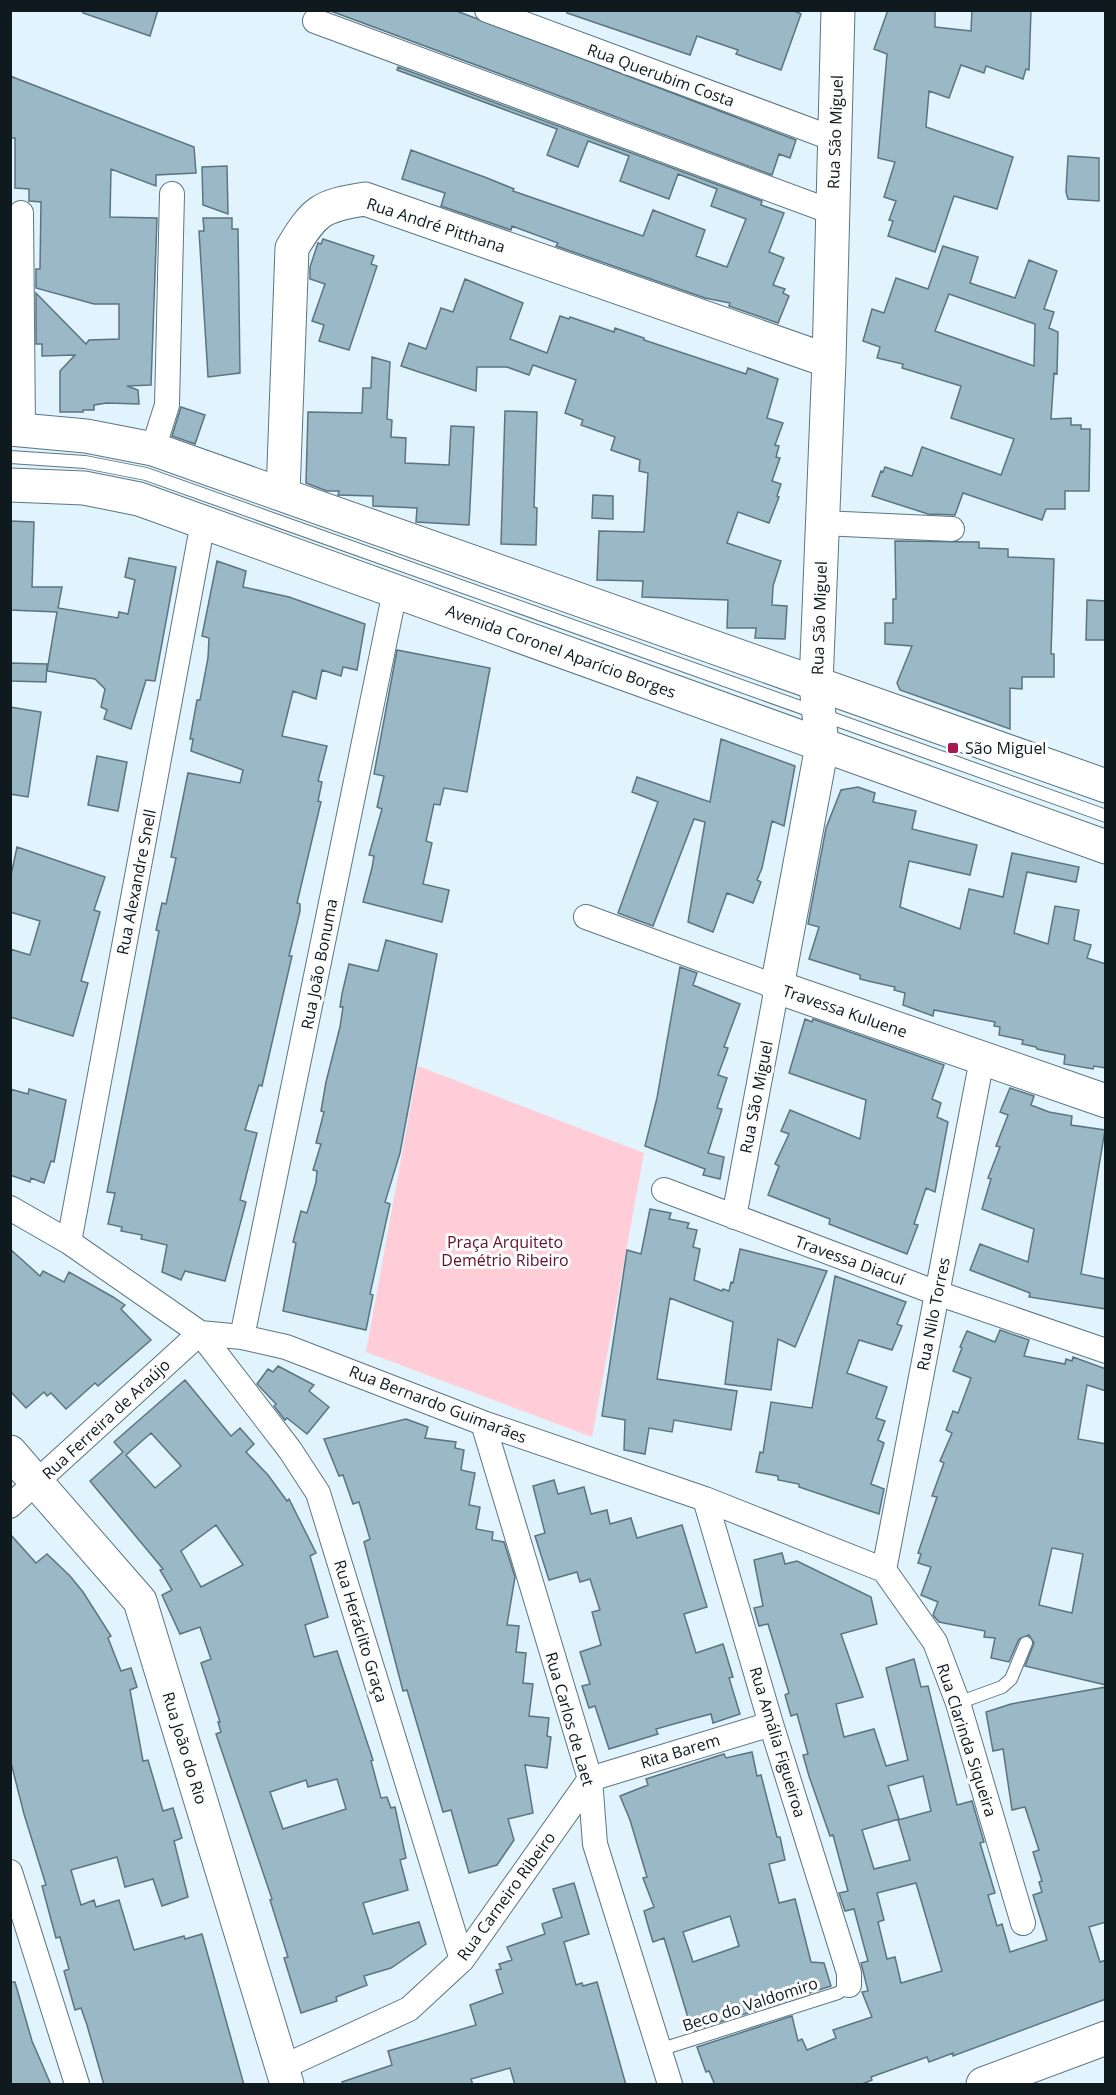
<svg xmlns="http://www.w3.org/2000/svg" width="1116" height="2095" viewBox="0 0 1116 2095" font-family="'Open Sans',sans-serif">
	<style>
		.green { fill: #ffcdd7 }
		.building { fill: #9bb8c6; stroke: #5a7581; stroke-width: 1.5; fill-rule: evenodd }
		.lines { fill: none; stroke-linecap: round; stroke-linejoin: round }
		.lane-casing { stroke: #5b7683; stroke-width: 14 }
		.street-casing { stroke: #5b7683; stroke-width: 26 }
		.secondary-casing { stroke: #5b7683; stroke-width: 35 }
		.primary-casing { stroke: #5b7683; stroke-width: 35 }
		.lane { stroke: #fff; stroke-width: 12 }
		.street { stroke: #fff; stroke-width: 24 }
		.secondary { stroke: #fff; stroke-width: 33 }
		.primary { stroke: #fff; stroke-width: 33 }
		.poi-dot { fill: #a81751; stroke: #fdfdfd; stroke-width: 2 }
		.labels { text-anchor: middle; stroke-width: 6; stroke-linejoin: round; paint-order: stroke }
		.street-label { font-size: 16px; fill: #0f1a1f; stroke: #fdfdfd }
		.poi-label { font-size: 16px; fill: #0f1a1f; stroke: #fdfdfd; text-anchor: start }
		.park-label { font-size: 16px; fill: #5f112d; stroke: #fdfdfd }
	</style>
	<rect width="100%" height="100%" fill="#e1f3fc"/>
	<path class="green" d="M418 1066 644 1153 592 1437 366 1352Z"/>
	<path class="building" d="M83 10H158L150 36 83 13Z
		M328 10H454L796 140 790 158 779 154 772 175Z
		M568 10H792L801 14 781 70 736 54 738 50 697 36 690 55 567 13Z
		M888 10H935V27L971 31 972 10H1031L1029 70 1026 69 1023 79 986 66 984 73 961 65 949 98 929 91 926 127 1013 157 997 209 954 196 935 252 888 236 893 221 889 220 896 201 884 197 895 162 878 158 887 54 874 49Z
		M398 67 762 201 761 205 784 213 769 252 784 258 773 285 785 289 783 293 789 296 778 323 729 306 730 303 705 298 556 246 558 243 512 226 511 230 441 206 445 193 402 179 411 150 487 178 514 189 513 191 643 236 653 210 705 230 696 256 727 267 746 219 711 206 717 189 678 174 669 199 620 181 629 156 588 141 578 167 547 155 557 129 397 70Z
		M10 76 194 147 196 173 156 175V186L111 169 110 217 157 218 151 385 127 386 138 390 139 404 107 403 94 405V410H83V412H60V371L75 355 42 356V344H36V293L86 344 89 340 119 339V304H94L36 288V269H40L41 202 29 201V189L15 188V138H10Z
		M1068 156 1099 158V201L1068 199 1066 192Z
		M227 166 228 214 203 205 202 167Z
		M203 218H232V229H238L240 373 208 377 199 231H204Z
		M323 239 374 256 371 264 377 266 349 350 319 341 324 325 312 321 325 284 310 279V267L318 243 321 244Z
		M943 246 978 257 970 283 1015 298 1029 260 1057 271 1044 309 1054 312 1049 328 1058 332 1057 374 1054 373 1051 419 1071 418V425H1081V429H1090L1089 491H1065V509H1046L1042 520 963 493 955 515 928 514 872 496 881 471 883 472 885 467 912 476 922 447 1001 475 1014 439 951 418 961 386 902 368 903 364 877 358 880 347 863 341 872 309 884 313 896 278 928 289ZM949 294 1035 324 1034 366 935 331Z
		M465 279 523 303 510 339 547 353 560 316 569 319 570 317 614 332 615 328 644 338V340L746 374 748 368 778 379 767 418 783 423 775 445 779 446 776 457 780 458 772 481 781 484 777 496 779 497 769 523 738 512 727 543 781 561 773 586 772 605 787 606 785 639 755 638 756 628H727L728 600 642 597 643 581 597 580 599 531 644 532 648 473 639 471 640 460 611 450 615 437 581 425 583 420 565 413 576 380 533 365 529 375 507 367H477L476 391 401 366 409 343 426 349 441 308 453 312Z
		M372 357 390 362 387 419 392 420 391 437 406 438 405 463 449 465 451 426 474 427 469 525 416 522 417 508 373 506V496L338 495 339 491H327L306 483 308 412 362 413 363 388H371Z
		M181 407 205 415 195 444 172 436Z
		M505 411 537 412 534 507 537 508 536 545 501 544Z
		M593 495 613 496V519L592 518Z
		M10 521 34 522 32 587H62L58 608 118 618 119 612 128 614 135 580 125 577 129 558 176 567 155 681 146 680 131 729 104 719 107 710 101 707 105 689 95 679 47 671 57 612 10 610Z
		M895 541 979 542V548L1008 549V557L1054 559 1051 654H1054V677H1022V689L1010 688V729L900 690 897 683 912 646 885 644V623H893V599H896Z
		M217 561 246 571 243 587 289 597 365 624 357 670 343 667 341 676 322 670 316 699 293 691 282 736 327 746 318 781 322 782 318 801 321 802 297 903 300 904V911L289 956H292L262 1086 259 1085 245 1130 257 1133 240 1200 246 1202 225 1281 185 1271 181 1280 162 1272 167 1245 141 1239 142 1235 121 1231 122 1227 108 1224 115 1193 107 1192 159 931 156 930 162 903 166 904 176 858 171 857 188 773 240 783 243 770 191 751 193 739H190L197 700H200L208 658 209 638 202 636Z
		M1087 600 1106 601V640H1086Z
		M397 650 490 668 467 792 444 788 440 805 434 804 426 841 432 843 423 884 449 890 442 922 363 902 372 868 374 856 369 855 382 809 377 807 384 776 374 774Z
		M10 663 47 664 46 682 10 681Z
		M10 707 41 712 28 797 10 794Z
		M721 739 795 766 784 826 772 821 762 868 757 880 761 882 753 903 727 893 713 932 688 922 705 822 694 819 653 926 618 913 658 802 632 792 637 777 710 802Z
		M97 756 127 762 118 811 88 805Z
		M858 787 875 793 873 802 916 811 912 829 977 845 970 875 909 861 903 890 900 907 960 929 969 889 1003 897 1012 853 1079 867 1076 882 1027 872 1014 933 1048 944 1055 906 1079 910 1074 940 1091 945 1087 958 1106 964V1068L1094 1066 1093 1069 1064 1064 1065 1055 1037 1049 1036 1047 1022 1044 1023 1040 999 1035 1000 1027 994 1026 995 1022 934 1010 933 1016 903 1005 905 993 894 990 895 987 868 981 860 979V975L809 959 819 927 808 924 826 828 841 790Z
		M17 847 105 877 94 910 100 912 81 981 88 983 73 1036 10 1017V949L30 955 40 921 10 912V880Z
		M386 940 437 954 400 1153 385 1202 390 1204 370 1294 373 1295 366 1330 283 1311 296 1243 293 1242 301 1211 307 1213 316 1182 317 1171 313 1170 321 1144 316 1143 324 1112 321 1111 326 1082 340 1027 343 1007H340L342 994 349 964 378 971Z
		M680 967 697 973 693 985 740 1004 724 1047 728 1048 718 1075 727 1078 717 1108 722 1109 708 1153 724 1157 720 1179 703 1175 705 1169 645 1146 657 1098Z
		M805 1019 812 1022 813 1019 944 1065 932 1099 941 1103 937 1117 948 1122 935 1192 926 1188 914 1224 918 1225 907 1254 829 1224 830 1219 768 1195 779 1166 775 1164 789 1134 781 1131 790 1110 860 1139 866 1100 789 1073Z
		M1010 1088 1034 1096 1031 1105 1049 1112 1072 1116 1071 1125 1105 1130 1081 1274 1106 1279V1309L1029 1297 1030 1293 970 1270 980 1244 1028 1262 1034 1229 982 1209 991 1179 988 1178 1000 1147 996 1146 1008 1115 1000 1112Z
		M10 1089 28 1094 29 1089 66 1100 54 1162 51 1161 44 1183 31 1178 30 1182 10 1175Z
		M650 1209 671 1213 669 1219 689 1223 687 1228 697 1230 693 1247 700 1249 694 1280 722 1291 723 1289 729 1291 731 1282 733 1283 740 1249 827 1271 795 1347 778 1339 771 1390 725 1384 733 1322 670 1298 657 1379 737 1391 731 1430 674 1420 672 1432 649 1428 645 1454 624 1450 625 1420 602 1416 627 1250 641 1254Z
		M10 1249 40 1276 43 1271 64 1282 69 1272 113 1297 125 1305 121 1309 151 1340 98 1386 95 1383 66 1409 51 1393 47 1396 44 1392 26 1408 10 1391Z
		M835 1276 906 1302 897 1324 902 1326 892 1350 859 1340 847 1373 887 1387 876 1418 885 1421 878 1440 884 1443 871 1484 884 1489 879 1514 799 1487V1484L778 1480V1476L756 1472 760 1452 763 1453 771 1402 812 1408Z
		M1000 1330 1029 1340 1024 1356 1065 1364 1066 1359 1072 1361 1073 1357 1106 1369V1391L1087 1385 1078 1439 1106 1444V1685L1025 1666 1034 1643 1029 1635 1019 1639 1009 1662 991 1658 995 1638 984 1637 985 1631 939 1622 933 1615 938 1602 921 1595 931 1567 918 1563 921 1554 918 1553 937 1497 932 1496 944 1463 940 1461 952 1433 946 1430 953 1411 958 1413 971 1378 953 1371 962 1348 960 1347 967 1331 995 1342ZM1052 1548 1083 1554 1072 1613 1039 1605Z
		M278 1366 314 1385 309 1391 329 1407 307 1434 287 1418 285 1420 274 1406 276 1404 257 1384 268 1369 273 1372Z
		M185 1380 231 1436 240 1428 254 1444 246 1452 268 1475 287 1501 289 1499 316 1553 310 1556 328 1617 305 1625 314 1657 337 1651 373 1760 371 1761 381 1798 387 1797 391 1808 395 1807 406 1858 400 1860 408 1890 363 1903 373 1934 419 1922 426 1944 391 1968 364 1976 367 1985 336 1997 337 2001 301 2013 284 1958 288 1957 270 1900 272 1899 216 1734 221 1732 218 1722H220L201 1663 211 1659 200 1627 180 1634 162 1595 172 1590 160 1570 163 1569 90 1481 123 1452 114 1442ZM151 1433 181 1466 155 1488 126 1455ZM216 1525 243 1565 201 1587 181 1551ZM337 1779 346 1809 283 1829 270 1792 306 1780 308 1787Z
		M406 1419 428 1427 425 1438 456 1442 455 1448 464 1450 461 1470 475 1473 469 1505 480 1507 476 1529 493 1532 492 1540 504 1542 515 1577 507 1625 519 1626 516 1652 526 1653 523 1683 533 1684 529 1716 549 1718 547 1736 551 1737 547 1768 525 1765 533 1813 508 1819 514 1840 497 1865 469 1873 451 1810 443 1812 407 1690 403 1691 364 1542 370 1539 359 1502 353 1504 343 1475 339 1476 324 1439Z
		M554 1480 558 1494 584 1487 591 1514 607 1510 610 1524 631 1518 637 1538 682 1525 707 1607 684 1614 696 1653 723 1644 733 1677 729 1678 740 1714 713 1723 711 1714 688 1720 656 1729 658 1734 609 1749 595 1706 589 1708 582 1686 590 1684 580 1652 601 1645 592 1612 600 1610 590 1579 580 1582 577 1572 549 1580 535 1536 545 1533 533 1486Z
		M10 1534 36 1563 47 1554 70 1576 83 1592 111 1636 108 1638 121 1671 131 1668 137 1687 130 1690 143 1761 148 1760 163 1811 173 1808 182 1838 174 1841 188 1897 162 1906 153 1879 125 1887 117 1857 71 1870 81 1905 94 1900 96 1907 119 1900 134 1950 184 1936 185 1939 202 1934 244 2085H104L87 2025 81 2008 75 2010 64 1971 69 1969 60 1937 56 1938 42 1886 46 1885 24 1814 10 1759Z
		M782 1553 785 1564 797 1561 871 1597 877 1624 841 1634 863 1697 836 1704 844 1737 874 1729 886 1766 908 1760 886 1668 914 1659 921 1687 928 1686 957 1805 972 1801 984 1842 980 1843 995 1893 988 1895 997 1926 1002 1924 1010 1952 1047 1940 1033 1895 1042 1892 1039 1882 1042 1881 1033 1852 1039 1850 1025 1807 1012 1810 1003 1749 993 1751 986 1712 1011 1704 1106 1687V1922L1089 1927 1100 1962 1106 1960V1999L953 2056V2053L929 2062 927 2057 871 2077 872 2080 860 2085H715L709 2071 706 2072 697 2047 792 2016 798 2041 802 2039 807 2050 836 2038 833 2030 872 2017 862 1992 868 1991 861 1963 868 1961 854 1909 845 1911 839 1893 848 1891 833 1835 830 1836 809 1776 803 1755 808 1754 797 1714 791 1716 785 1695 789 1693 768 1624 759 1626 754 1608 763 1606 754 1560ZM923 1776 931 1811 898 1820 910 1860 874 1869 862 1830 899 1819 888 1786ZM916 1883 942 1971 901 1983 895 1957 887 1959 878 1922 884 1920 877 1893Z
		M752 1752 757 1776 761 1775 777 1837H780L785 1860 769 1864 779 1903 795 1899 811 1962 824 1963 831 1986 692 2031 664 1938 653 1942 649 1929 644 1911 654 1907 643 1878 647 1877 630 1820 620 1796 648 1785 646 1779 724 1754 726 1758ZM730 1916 739 1946 693 1962 683 1932Z
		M574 1883 589 1934 564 1942 576 1985 582 1983 583 1986 597 1982 626 2085H515L510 2068 471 2079 473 2085H343L342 2082 392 2065 388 2051 476 2025 470 2005 503 1993 496 1970 501 1969 499 1964 512 1960 507 1947 545 1934 542 1924 562 1917 553 1889Z
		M10 1982H15L32 2041 51 2085H10Z"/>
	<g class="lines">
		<g class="lane-casing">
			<path id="lane" d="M10 457 85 462 146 474 1106 816
				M958 1703 1002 1687 1011 1679 1026 1643
				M659 2050 838 1993 849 1985"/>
		</g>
		<g class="street-casing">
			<path id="street" d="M487 10 834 139
				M315 21 832 212
				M21 213 23 429
				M153 449 167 405 172 194
				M822 523 952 529
				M586 917 777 987 734 1217
				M664 1190 937 1293 1106 1351
				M10 1208 69 1242 200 1333 242 1337 286 1347 483 1423 705 1499 884 1570
				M69 1242 203 522
				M200 1333 290 1450 318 1493 462 1960
				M242 1337 395 591
				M483 1423 590 1779 595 1844 670 2084
				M705 1499 771 1724 849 1973V1985
				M10 1506 200 1333
				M884 1570 982 1059
				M884 1570 935 1642 958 1703 1023 1923
				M10 1872 77 2084
				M283 2067 409 2009 462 1960 590 1779 771 1724"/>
		</g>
		<g class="secondary-casing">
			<path id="secondary" d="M838 10 829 361 816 684 822 746 777 987 1106 1101
				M283 494 292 248C315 210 321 206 365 199L829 361
				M10 1452 140 1601 287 2084
				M983 2084 1106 2038"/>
		</g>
		<g class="primary-casing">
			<path id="primary" d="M10 429 86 436 153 449 1106 786
				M10 485 84 488 139 499 1106 847"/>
		</g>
		<use href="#lane" class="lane"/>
		<use href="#street" class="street"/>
		<use href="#secondary" class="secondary"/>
		<use href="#primary" class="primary"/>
	</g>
	<rect class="poi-dot" x="947" y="742" width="12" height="12" rx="3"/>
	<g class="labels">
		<g class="street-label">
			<text transform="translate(661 75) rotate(20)" y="6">Rua Querubim Costa</text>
			<text transform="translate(835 132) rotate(-88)" y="6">Rua São Miguel</text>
			<text transform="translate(436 225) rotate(18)" y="6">Rua André Pitthana</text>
			<text transform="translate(819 618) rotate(-88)" y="6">Rua São Miguel</text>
			<text transform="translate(561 651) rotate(20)" y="6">Avenida Coronel Aparício Borges</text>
			<text transform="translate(136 882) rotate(-79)" y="6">Rua Alexandre Snell</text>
			<text transform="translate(319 964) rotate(-79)" y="6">Rua João Bonuma</text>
			<text transform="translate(845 1011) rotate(19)" y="6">Travessa Kuluene</text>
			<text transform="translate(756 1097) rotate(-79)" y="6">Rua São Miguel</text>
			<text transform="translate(850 1260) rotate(20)" y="6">Travessa Diacuí</text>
			<text transform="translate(933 1314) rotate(-79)" y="6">Rua Nilo Torres</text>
			<text transform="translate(438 1404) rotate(21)" y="6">Rua Bernardo Guimarães</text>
			<text transform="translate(106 1419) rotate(-43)" y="6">Rua Ferreira de Araújo</text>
			<text transform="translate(361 1631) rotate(73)" y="6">Rua Heráclito Graça</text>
			<text transform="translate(570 1719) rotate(74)" y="6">Rua Carlos de Laet</text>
			<text transform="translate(967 1740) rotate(72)" y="6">Rua Clarinda Siqueira</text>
			<text transform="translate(778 1742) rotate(73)" y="6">Rua Amália Figueiroa</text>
			<text transform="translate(185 1748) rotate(73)" y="6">Rua João do Rio</text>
			<text transform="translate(680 1751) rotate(-17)" y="6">Rita Barem</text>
			<text transform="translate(506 1896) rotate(-54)" y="6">Rua Carneiro Ribeiro</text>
			<text transform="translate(750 2004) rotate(-18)" y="6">Beco do Valdomiro</text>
		</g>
		<g class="poi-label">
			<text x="965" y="754">São Miguel</text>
		</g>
		<g class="park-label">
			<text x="505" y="1248">Praça Arquiteto<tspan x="505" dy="18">Demétrio Ribeiro</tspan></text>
		</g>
	</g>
	<rect width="1116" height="2095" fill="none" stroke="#0f1a1f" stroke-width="24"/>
</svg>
